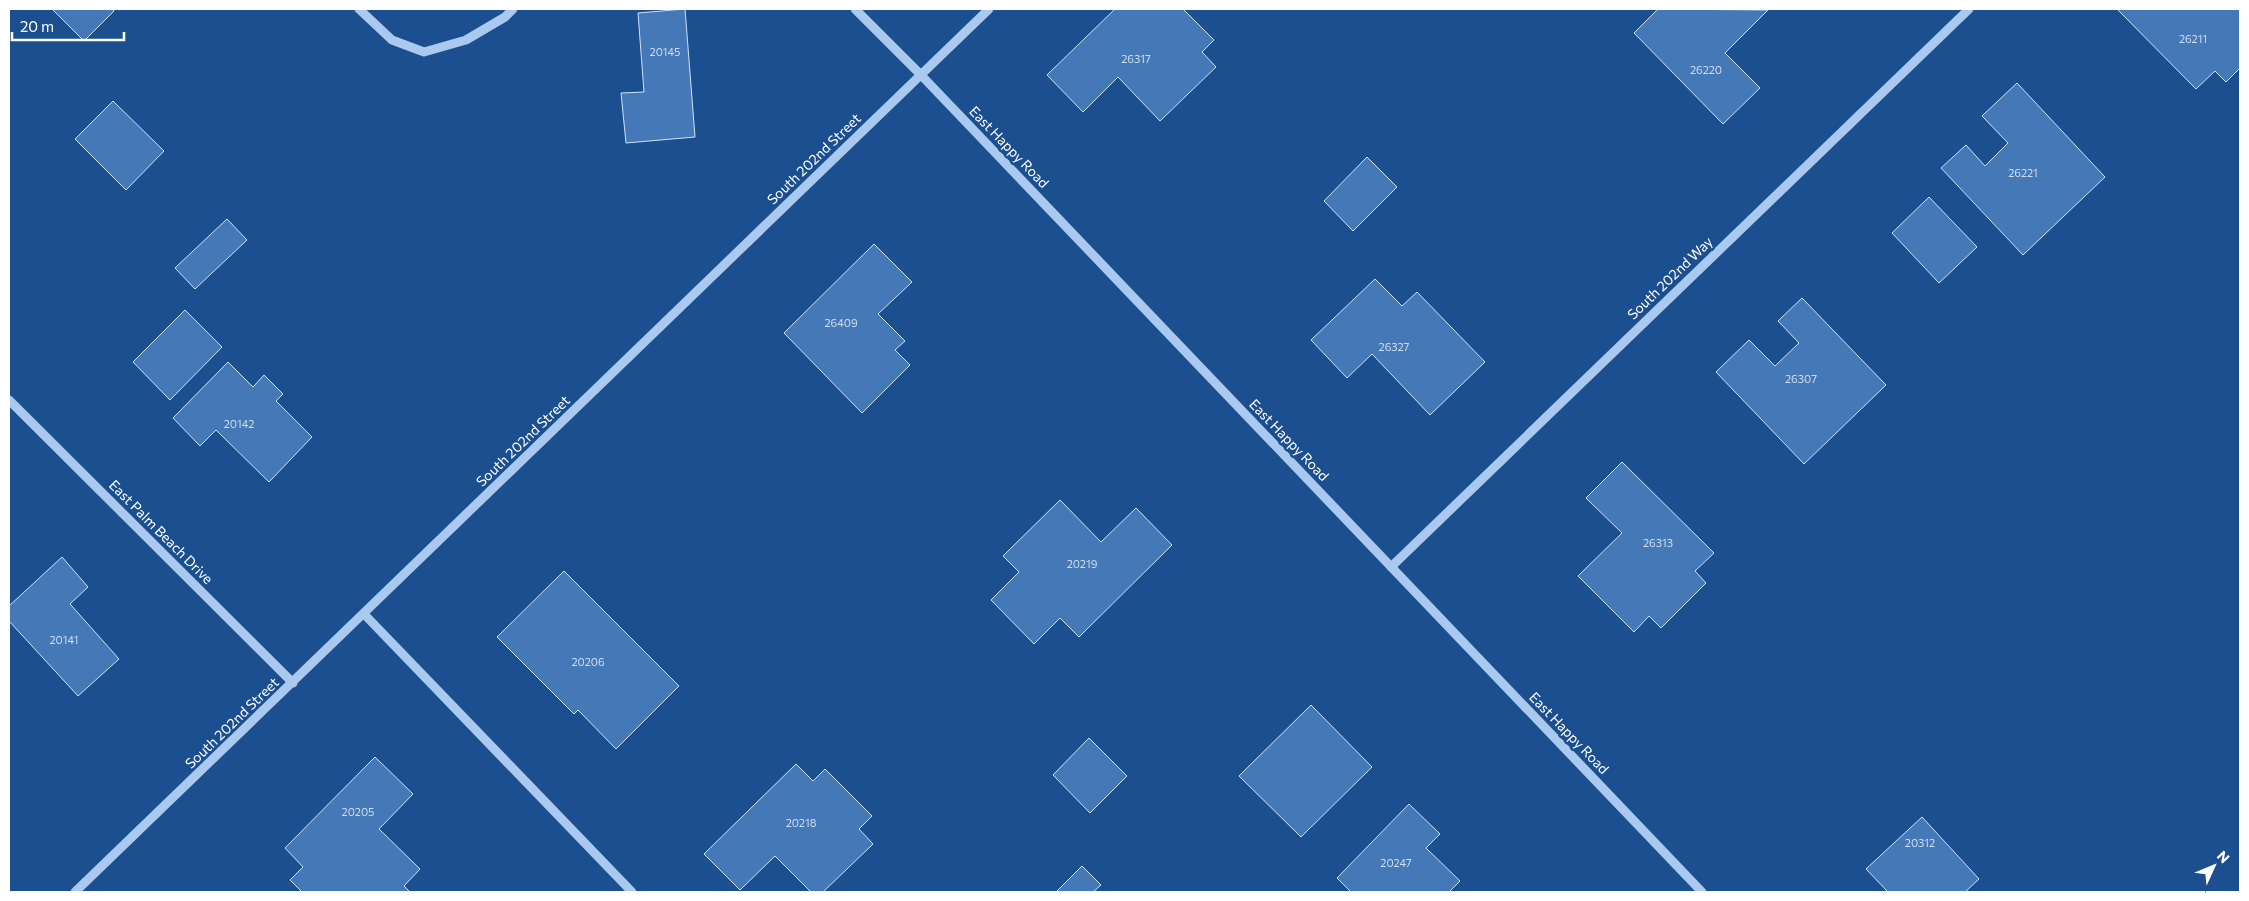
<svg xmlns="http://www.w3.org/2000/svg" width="2249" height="901" viewBox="0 0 2249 901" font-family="Commissioner,sans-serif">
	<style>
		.building { fill: #4478b7; stroke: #cfe3fa }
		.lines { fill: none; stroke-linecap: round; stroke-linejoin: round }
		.minor { stroke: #a9c9ee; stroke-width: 9 }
		.labels { text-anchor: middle; stroke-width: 5; stroke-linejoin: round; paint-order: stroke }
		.number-label { font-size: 11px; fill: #d0dded }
		.street-label { font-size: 14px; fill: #fff; stroke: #1b4f8f }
	</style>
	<rect width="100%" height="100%" fill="#1b4f8f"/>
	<path class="building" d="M52 9H113L114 11 84 41Z
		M685 9 695 137 626 143 621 93 644 92 638 13Z
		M1115 9H1183L1214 40 1202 52 1216 67 1160 121 1118 77 1083 112 1047 75Z
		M1658 9 1768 10 1725 53 1760 88 1723 124 1634 33Z
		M2117 9H2240V68L2226 82 2215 71 2196 89Z
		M2017 83 2105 177 2023 255 1941 168 1966 145 1985 166 2008 143 1982 116Z
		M113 101 164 151 126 190 75 139Z
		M1367 157 1397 187 1353 231 1324 201Z
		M1929 197 1977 247 1939 283 1892 233Z
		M227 219 247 240 195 289 175 268Z
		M874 244 912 282 878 314 905 341 895 350 910 365 862 413 784 333Z
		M1375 279 1402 306 1417 292 1485 362 1430 415 1372 354 1347 378 1311 340Z
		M1802 298 1886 385 1804 464 1716 372 1749 340 1775 366 1799 343 1778 321Z
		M185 310 222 347 170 400 133 362Z
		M228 362 253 387 264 375 283 394 276 401 312 437 269 482 216 430 200 446 173 418Z
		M1622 462 1714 553 1695 571 1706 583 1661 628 1649 616 1634 632 1578 576 1622 533 1586 498Z
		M1060 500 1101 542 1136 508 1172 545 1079 637 1060 618 1034 644 991 600 1019 572 1003 556Z
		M62 557 88 587 70 604 119 659 78 696 9 621V606Z
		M564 571 679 686 616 749 578 710 574 714 497 637Z
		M1311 705 1372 767 1301 837 1239 776Z
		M1089 738 1127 776 1090 813 1053 775Z
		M375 757 413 794 379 829 420 869 404 886 410 892H302L290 880 303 867 285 848Z
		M796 764 813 781 825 769 872 816 859 829 873 844 823 892H811L775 856 740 890 704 854Z
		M1409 804 1440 834 1426 848 1460 881 1449 892H1351L1337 878Z
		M1922 817 1979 879 1965 892H1888L1866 869Z
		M1082 866 1101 885 1093 892H1056Z"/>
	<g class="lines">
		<path class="minor" d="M359 9 392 40 424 52 466 40 505 17 513 9
			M855 9 921 75 1702 892
			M9 400 293 683
			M1391 567 1969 9
			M364 614 632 892
			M75 892 989 9"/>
	</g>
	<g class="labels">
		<g class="number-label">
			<text x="2193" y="43">26211</text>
			<text x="665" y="56">20145</text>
			<text x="1136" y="63">26317</text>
			<text x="1706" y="74">26220</text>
			<text x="2023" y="177">26221</text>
			<text x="841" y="327">26409</text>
			<text x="1394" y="351">26327</text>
			<text x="1801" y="383">26307</text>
			<text x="239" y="428">20142</text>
			<text x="1658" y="547">26313</text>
			<text x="1082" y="568">20219</text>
			<text x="64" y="644">20141</text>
			<text x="588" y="666">20206</text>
			<text x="358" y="816">20205</text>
			<text x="801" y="827">20218</text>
			<text x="1920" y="847">20312</text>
			<text x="1396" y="867">20247</text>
		</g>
		<g class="street-label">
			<text transform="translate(1009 147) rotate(46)" y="5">East Happy Road</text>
			<text transform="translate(814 159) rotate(-44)" y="5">South 202nd Street</text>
			<text transform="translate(1670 278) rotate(-44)" y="5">South 202nd Way</text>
			<text transform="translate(1289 440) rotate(46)" y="5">East Happy Road</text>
			<text transform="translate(523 441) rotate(-44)" y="5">South 202nd Street</text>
			<text transform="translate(161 532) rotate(45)" y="5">East Palm Beach Drive</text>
			<text transform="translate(232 723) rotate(-44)" y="5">South 202nd Street</text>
			<text transform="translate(1569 733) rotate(46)" y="5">East Happy Road</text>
		</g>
	</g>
	<rect width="2249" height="901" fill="none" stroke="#ffffff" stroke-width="20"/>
	<g transform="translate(2214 866) rotate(46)" stroke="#1b4f8f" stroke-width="4" paint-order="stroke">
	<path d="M0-4L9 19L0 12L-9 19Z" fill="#ffffff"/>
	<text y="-8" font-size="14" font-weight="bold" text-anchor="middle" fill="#ffffff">N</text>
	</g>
	<path d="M12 32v8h112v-8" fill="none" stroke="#ffffff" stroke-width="2.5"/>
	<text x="20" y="32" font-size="15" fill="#ffffff" stroke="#1b4f8f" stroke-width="4" paint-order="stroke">20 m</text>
</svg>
